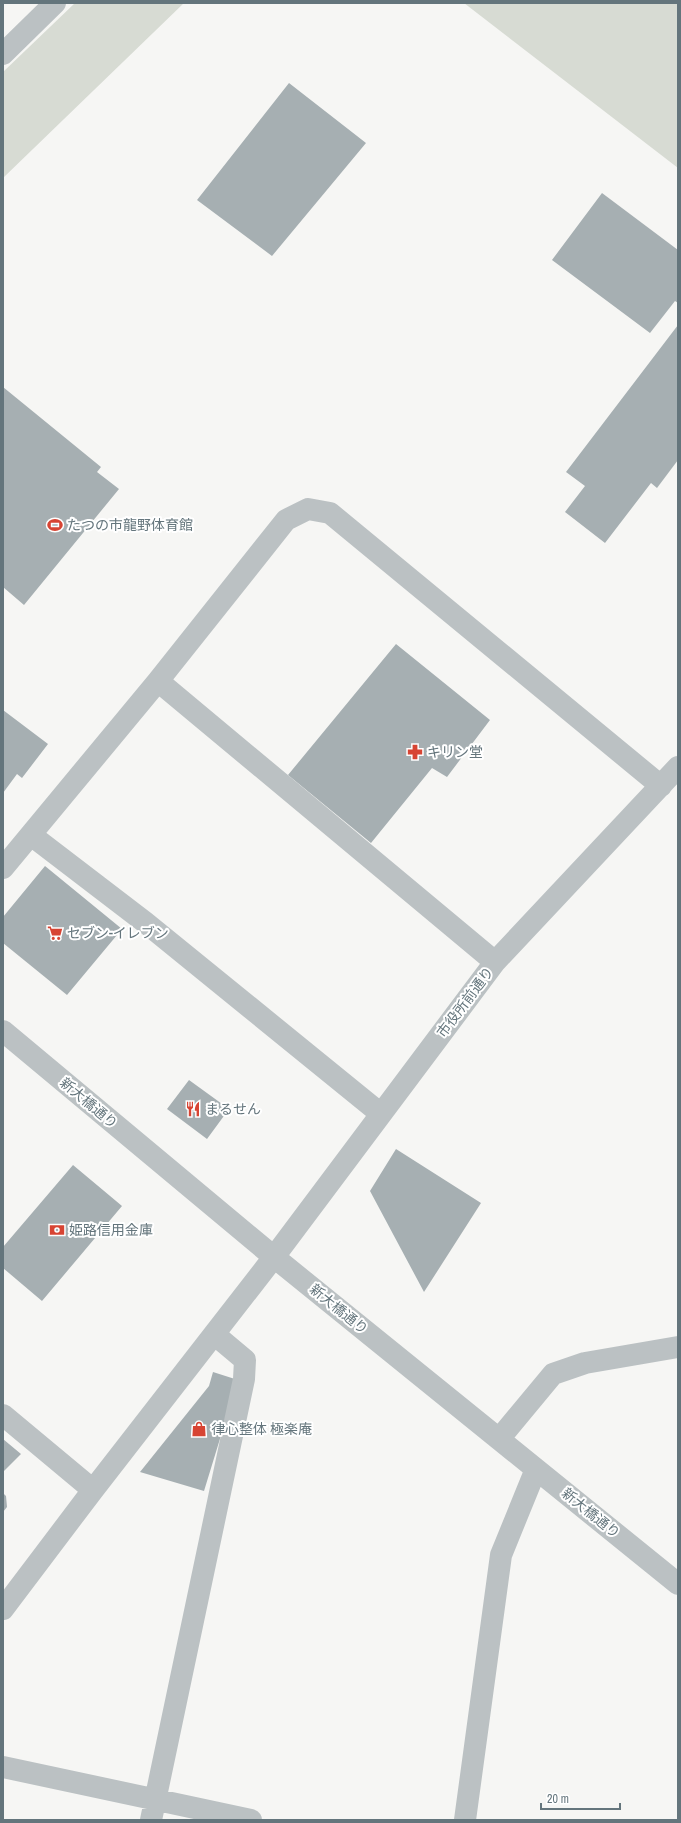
<svg xmlns="http://www.w3.org/2000/svg" width="681" height="1823" viewBox="0 0 681 1823" font-family="'Archivo Narrow','Noto Sans JP',sans-serif">
	<style>
		.green { fill: #d7dbd3 }
		.building { fill: #a6afb2 }
		.lines { fill: none; stroke-linecap: round; stroke-linejoin: round }
		.minor { stroke: #bbc1c3; stroke-width: 22 }
		.labels { text-anchor: middle; stroke-width: 4; stroke-linejoin: round; paint-order: stroke }
		.poi-label { font-size: 14px; fill: #64757c; stroke: #fff; text-anchor: start }
		.street-label { font-size: 14px; fill: #64757c; stroke: #fff }
	</style>
	<rect width="100%" height="100%" fill="#f6f6f4"/>
	<path class="green" d="M75 3H184L3 178V72Z
		M464 3H678V168Z"/>
	<path class="building" d="M289 83 366 143 272 256 197 200Z
		M602 193 678 250V303L675 301 650 333 552 260Z
		M678 325V460L657 488 651 483 605 543 565 512 585 486 566 472Z
		M3 387 101 467 97 472 119 489 24 605 3 587Z
		M396 644 490 720 447 777 432 768 371 843 288 775Z
		M3 710 48 744 22 778 17 774 3 793Z
		M45 866 122 929 67 995 3 943V917Z
		M189 1080 229 1109 207 1139 167 1109Z
		M396 1149 481 1203 424 1292 370 1191Z
		M73 1165 122 1206 42 1301 3 1268V1247Z
		M213 1372 238 1380 204 1491 140 1472 209 1386Z
		M3 1439 21 1454 3 1472Z
		M3 1493 6 1496 7 1507 3 1512Z"/>
	<g class="lines">
		<path class="minor" d="M3 54 55 3
			M158 681 495 962
			M31 835 146 923 381 1114
			M3 868 158 681 286 520 308 509 330 513 661 786
			M3 1031 274 1257 678 1584
			M3 1415 93 1490
			M499 1439 553 1374 585 1363 678 1347
			M3 1609 93 1490 274 1257 495 962 678 767
			M3 1767 251 1820
			M151 1820 244 1379 245 1360 214 1334
			M465 1820 501 1555 536 1469"/>
	</g>
	<defs>
		<g id="stadium-bare" transform="scale(1.2)"><path d="M0-5a6.5 5 0 1 0 0 10a6.5 5 0 1 0 0-10ZM-3.5-1.8h7v3.6h-7Z" fill="#d74433" stroke="#fff" stroke-width="2.5" paint-order="stroke"/></g>
		<g id="pharmacy-bare" transform="scale(1.2)"><path d="M-2-6h4v4h4v4h-4v4h-4v-4h-4v-4h4Z" fill="#d74433" stroke="#fff" stroke-width="2.5" paint-order="stroke"/></g>
		<g id="supermarket-bare" transform="scale(1.2)"><path d="M-6-5.5h2.5l.6 2H6L4.5 2H-2.5L-4.4-4H-6ZM-1.5 3.2a1.3 1.3 0 1 0 .1 0ZM3 3.2a1.3 1.3 0 1 0 .1 0Z" fill="#d74433" stroke="#fff" stroke-width="2.5" paint-order="stroke"/></g>
		<g id="restaurant-bare" transform="scale(1.2)"><path d="M-5-6h1v4h1v-4h1v4h1v-4h1v5L-1.5 .5V6h-2V.5L-5-1ZM5-6V6H3V1.5H1.5Q1.5-4 5-6Z" fill="#d74433" stroke="#fff" stroke-width="2.5" paint-order="stroke"/></g>
		<g id="bank-bare" transform="scale(1.2)"><path d="M-6-4H6V4H-6ZM0-2.3a2.3 2.3 0 1 0 0 4.6a2.3 2.3 0 1 0 0-4.6Z" fill="#d74433" stroke="#fff" stroke-width="2.5" paint-order="stroke"/></g>
		<g id="shop-bare" transform="scale(1.2)"><path d="M-5-2.5h2.3a2.7 3.5 0 0 1 5.4 0H5L5.5 6h-11ZM-1.5-2.5h3a1.5 2.3 0 0 0-3 0Z" fill="#d74433" stroke="#fff" stroke-width="2.5" paint-order="stroke"/></g>
	</defs>
	<g fill-rule="evenodd">
		<use href="#stadium-bare" x="55" y="525"/>
		<use href="#pharmacy-bare" x="415" y="752"/>
		<use href="#supermarket-bare" x="55" y="933"/>
		<use href="#restaurant-bare" x="193" y="1109"/>
		<use href="#bank-bare" x="57" y="1230"/>
		<use href="#shop-bare" x="199" y="1429"/>
	</g>
	<g class="labels">
		<g class="poi-label">
			<text x="67" y="530">たつの市龍野体育館</text>
			<text x="427" y="757">キリン堂</text>
			<text x="67" y="938">セブン-イレブン</text>
			<text x="205" y="1114">まるせん</text>
			<text x="69" y="1235">姫路信用金庫</text>
			<text x="211" y="1434">律心整体 極楽庵</text>
		</g>
		<g class="street-label">
			<text transform="translate(465 1002) rotate(-53)" y="5">市役所前通り</text>
			<text transform="translate(89 1103) rotate(40)" y="5">新大橋通り</text>
			<text transform="translate(339 1309) rotate(39)" y="5">新大橋通り</text>
			<text transform="translate(591 1513) rotate(39)" y="5">新大橋通り</text>
		</g>
	</g>
	<rect width="681" height="1823" fill="none" stroke="#64757c" stroke-width="8"/>
	<path d="M541 1803v6h79v-6" fill="none" stroke="#64757c" stroke-width="2"/>
	<text x="547" y="1803" font-size="12" fill="#64757c" stroke="#ffffff" stroke-width="3" paint-order="stroke">20 m</text>
</svg>
